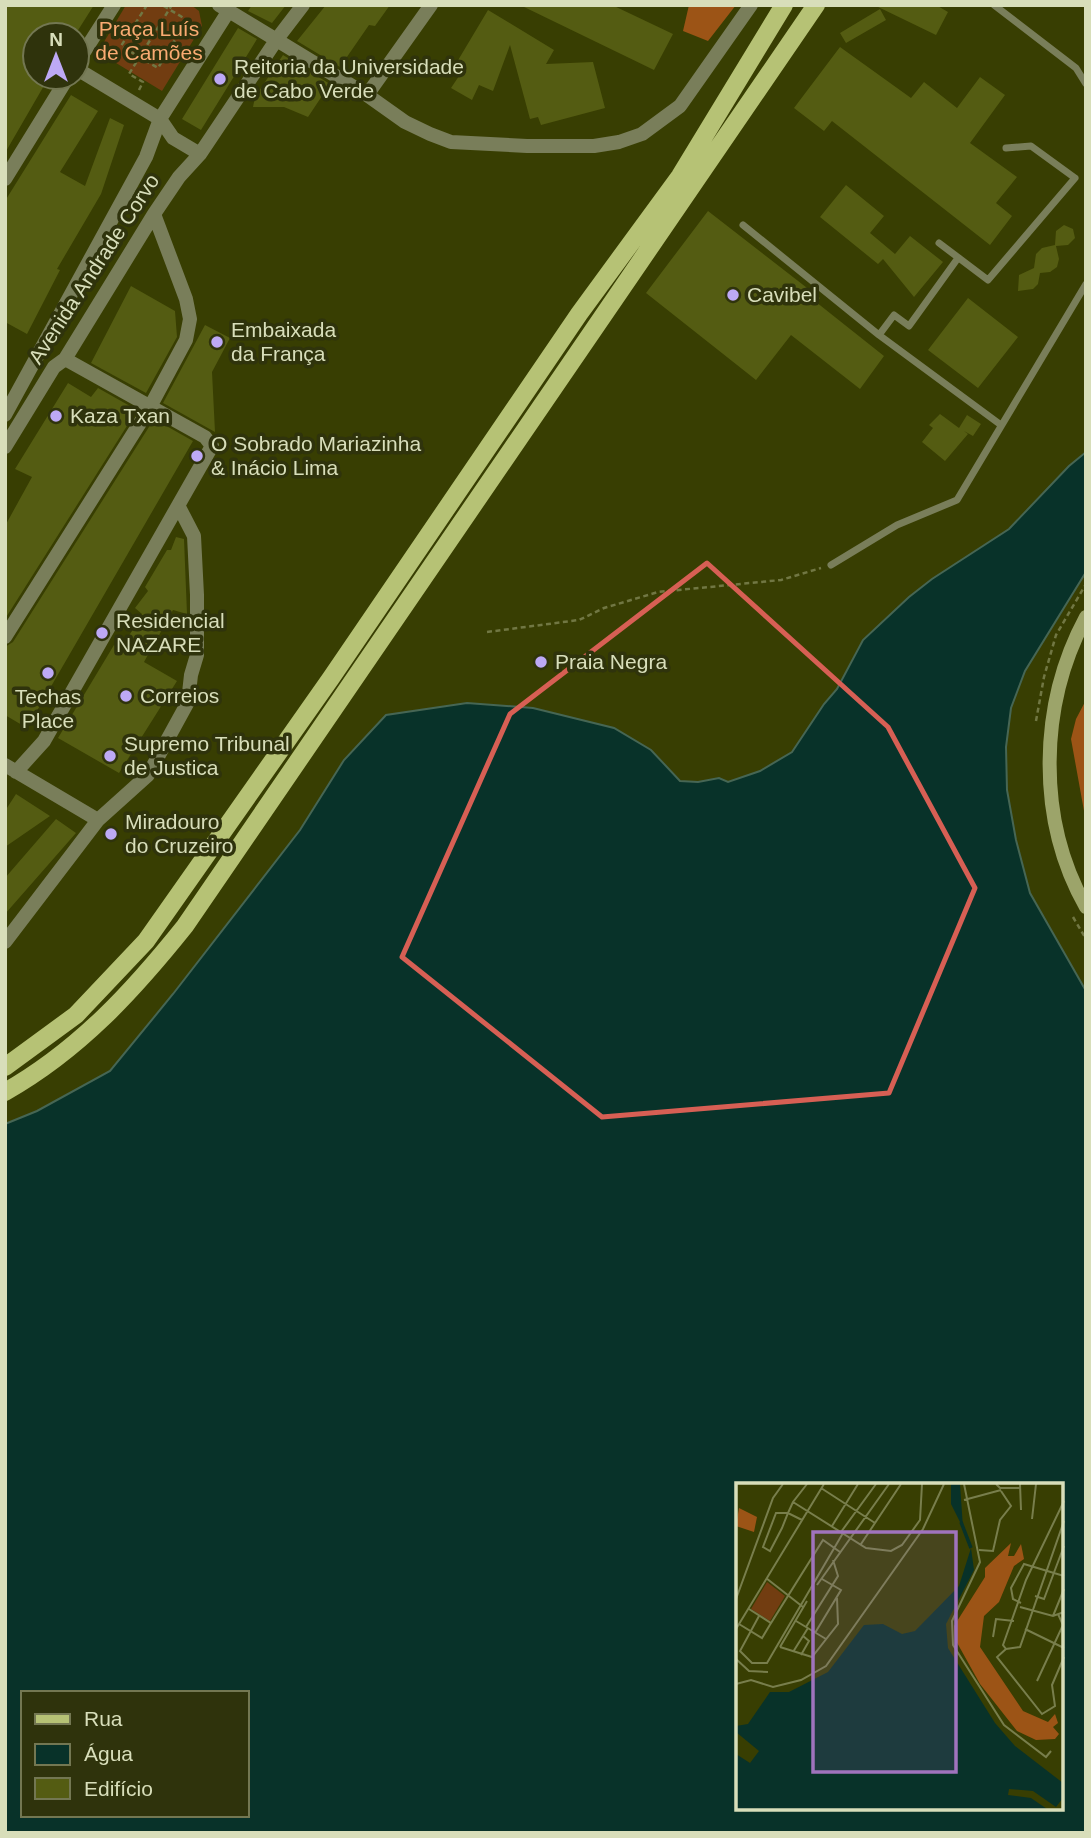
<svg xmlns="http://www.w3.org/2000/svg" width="1091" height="1838" viewBox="0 0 1091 1838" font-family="Arial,sans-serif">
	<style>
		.green { fill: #723d11 }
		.forest { fill: #9c5416 }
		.water { fill: #083229; stroke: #466654; stroke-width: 2; fill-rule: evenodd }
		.building { fill: #545c12 }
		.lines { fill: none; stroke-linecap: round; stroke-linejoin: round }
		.path { stroke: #717743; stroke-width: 2.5; stroke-dasharray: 5 3.5; stroke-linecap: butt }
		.lane { stroke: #797e5a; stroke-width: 7 }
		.street { stroke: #797e5a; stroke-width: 14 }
		.secondary { stroke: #9ca46a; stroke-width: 14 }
		.primary { stroke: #b6c275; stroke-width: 18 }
		.marked { fill: none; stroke: #d75f54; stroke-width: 5; stroke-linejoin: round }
		.poi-dot { fill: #bda9f5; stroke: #2f330c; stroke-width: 2.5 }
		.labels { text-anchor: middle; stroke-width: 7; stroke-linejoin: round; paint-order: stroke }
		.park-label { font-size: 21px; fill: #faab72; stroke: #2f330c }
		.poi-label { font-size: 21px; fill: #d8deba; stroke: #2f330c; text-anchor: start }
		.street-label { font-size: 21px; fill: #d8deba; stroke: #2f330c }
		.inset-river { fill: none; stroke: #083229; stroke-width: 3.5 }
		.inset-road { fill: none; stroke: #787e4c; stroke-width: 2 }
		.view { fill: #a073bd; fill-opacity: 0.15; stroke: #a073bd; stroke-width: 3.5 }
		.inset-edge { fill: none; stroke: #d8deba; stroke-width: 3.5 }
	</style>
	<rect width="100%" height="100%" fill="#383e02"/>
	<path class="green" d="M126 5H191L199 11 202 26 162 91 98 52Z"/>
	<path class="forest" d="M689 5H736L708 41 683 31Z
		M1086 700V822L1071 739 1076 719Z"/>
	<path class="water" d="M1086 452V572L1025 671 1011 708 1006 747 1007 790 1016 840 1030 893 1086 991V1833H5V1124L37 1111 110 1071 173 994 300 830 344 760 386 715 467 703 533 708 614 728 651 750 680 781 698 782 719 778 728 782 760 771 792 752 824 704 837 689 863 640 909 597 932 579 1009 529 1069 466ZM738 1484H1061V1808H738ZM23 1693H247V1815H23Z"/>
	<path class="building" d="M5 5H94L75 35H35V77H49L5 153Z
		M252 5H286L272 23 248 11Z
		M326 5H390L375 26 369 25 340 67 297 41Z
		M520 5H612L673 34 654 70Z
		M874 5H936L948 12 936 35Z
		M880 9 886 20 846 43 840 33Z
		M488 10 554 50 546 64 593 62 605 108 541 125 538 117 530 119 510 45 493 91 479 85 472 100 451 88 459 76 451 72Z
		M238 28 257 39 201 130 182 119Z
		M840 47 911 98 924 82 957 108 980 77 1005 95 970 143 1017 177 996 203 1012 216 990 245 832 121 824 131 794 108Z
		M283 55 330 84 308 117 284 107H253L255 97Z
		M71 95 98 111 60 172 85 186 110 118 124 125 101 194 57 269 60 270 27 334 5 322V201Z
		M846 185 884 216 870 233 895 254 910 236 943 262 914 297 883 259 878 264 820 217Z
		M708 211 820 298 816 302 884 356 860 389 791 335 756 380 646 293Z
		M1064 225 1073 229 1075 238 1068 245 1056 246 1059 259 1057 267 1050 272 1040 273 1038 284 1033 289 1018 291 1019 275 1034 268 1036 254 1042 248 1055 245 1056 231Z
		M131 286 175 311 177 337 146 393 91 363Z
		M968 298 1018 337 978 388 928 350Z
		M205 325 230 338 212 372 215 432 163 403Z
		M68 383 91 397 98 388 137 410 5 619V526L32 477 15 469Z
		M940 414 959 428 967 415 981 424 973 436 964 431 968 434 945 461 922 442 933 428 929 425Z
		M154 419 193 441 27 728 5 715V647L13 642Z
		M176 537 184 539 187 614 173 610 144 662 177 681 119 773 58 738 114 645 121 649 142 614 135 608 148 591 145 587 167 550H171Z
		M16 794 50 816 5 847V811Z
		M56 819 76 833 5 914V878Z"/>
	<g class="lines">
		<path class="path" d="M147 5 121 46 158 68 187 20 162 5
			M119 24 131 31
			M167 53 179 61
			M139 90 143 82 129 74 172 5
			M487 632 579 620 604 608 658 592 781 580 821 568
			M1036 721 1044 677 1056 635 1086 584
			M1073 917 1086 939"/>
		<path class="lane" d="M994 5 1076 68 1086 84
			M743 225 879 335 1001 425
			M939 243 988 280 1075 178 1031 146 1006 148
			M879 335 894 315 909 326 958 258
			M831 565 897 525 957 500 1086 284"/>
		<path class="street" d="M219 5 367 95 405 122 430 134 451 142 527 146H594L619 142 642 134 680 106 751 5
			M77 63 114 5
			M77 69 160 119 173 138 200 154
			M367 95 431 5
			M5 179 68 77
			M5 415 146 157 160 119 228 12
			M5 447 54 367 65 359 154 214 179 177 200 154 277 39 303 5
			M5 637 150 407 186 340 190 319 186 299 154 214
			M5 765 98 820
			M16 772 44 741 212 446 205 437 65 359
			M5 942 98 820 148 775 188 702 191 675 197 655V595L194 536 179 507"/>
		<path class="secondary" d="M1086 617C1039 704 1036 819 1086 907"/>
		<path class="primary" d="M5 1067 76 1015 146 941 331 678 579 314 680 176 784 5
			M5 1092C79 1050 133 991 185 926L816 5"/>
	</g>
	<path class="marked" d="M707 563 888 727 975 888 889 1093 602 1117 402 957 510 714Z"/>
	<g class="poi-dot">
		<circle cx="220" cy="79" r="7"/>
		<circle cx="733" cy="295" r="7"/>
		<circle cx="217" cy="342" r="7"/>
		<circle cx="56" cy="416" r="7"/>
		<circle cx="197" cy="456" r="7"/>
		<circle cx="102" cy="633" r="7"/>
		<circle cx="541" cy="662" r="7"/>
		<circle cx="48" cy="673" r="7"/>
		<circle cx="126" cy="696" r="7"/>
		<circle cx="110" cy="756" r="7"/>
		<circle cx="111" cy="834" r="7"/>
	</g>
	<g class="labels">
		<g class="park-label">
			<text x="149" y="36">Praça Luís<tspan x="149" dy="24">de Camões</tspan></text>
		</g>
		<g class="poi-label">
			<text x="234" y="74">Reitoria da Universidade<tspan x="234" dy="24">de Cabo Verde</tspan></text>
			<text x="747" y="302">Cavibel</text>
			<text x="231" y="337">Embaixada<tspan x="231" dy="24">da França</tspan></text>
			<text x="70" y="423">Kaza Txan</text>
			<text x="211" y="451">O Sobrado Mariazinha<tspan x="211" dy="24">&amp; Inácio Lima</tspan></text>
			<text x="116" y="628">Residencial<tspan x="116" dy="24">NAZARE</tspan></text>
			<text x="555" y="669">Praia Negra</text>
			<text x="140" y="703">Correios</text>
			<text x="48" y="704" text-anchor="middle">Techas<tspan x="48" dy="24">Place</tspan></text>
			<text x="124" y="751">Supremo Tribunal<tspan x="124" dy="24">de Justica</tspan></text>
			<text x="125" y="829">Miradouro<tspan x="125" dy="24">do Cruzeiro</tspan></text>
		</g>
		<g class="street-label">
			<text transform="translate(94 269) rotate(-57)" y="7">Avenida Andrade Corvo</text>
		</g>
	</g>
	<g transform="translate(736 1483)">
		<rect width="327" height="327" fill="#383e02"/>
		<path d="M31 99 49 113 34 138 15 126Z" fill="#723d11"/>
		<path d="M3 25 21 34 18 49 0 43ZM275 60 272 73H278L285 61 288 76 278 83 263 119 248 133 244 164 287 228 312 239 319 231 322 240 317 244 323 251 319 256 300 257 281 248 244 201 219 156 218 143 249 94V85Z" fill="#9c5416"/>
		<path d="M215 1H224L227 45 215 21ZM235 65 238 87 210 141 212 165 259 240 279 263 327 300V315L320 324 297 308 273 306 272 312 295 315 311 326H0V271L14 280 23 268 0 249V243L12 241 34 209H53L92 189 128 142 147 141 166 151 179 148 223 103Z" fill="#083229"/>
		<path class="inset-river" d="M225 39 235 65"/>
		<path class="inset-road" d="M228 1 244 79 216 138 217 162 268 242 310 274 315 268M260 1 264 5H285M284 1 285 27M85 5 139 40M228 17 265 7M57 19 130 65 155 68 166 62 184 37 186 1M296 36 300 1M66 37 52 30H40L27 64 34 68 46 45 52 30 57 19 71 1M328 38 284 164 270 166 261 174 306 231 319 223 316 202 328 174M96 43 122 1M105 49 140 1M125 61 165 1M243 67 257 68 264 37 275 23 265 8M30 95 67 124M81 102 153 1M299 113 308 116 328 63M0 116 37 15 47 1M285 120 277 116 275 105 288 81 328 93M284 124 317 133 328 129M13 126 35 140 87 57 104 69M23 133 4 168 16 180H31L107 50M317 133 328 106M60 138 90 156M3 141 26 155 35 140M70 144 102 93 97 77M0 146 88 1M289 146 328 165M79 150 105 107 86 96M257 154 260 136 278 138M44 164 71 118M44 164 76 174 102 141 101 115M270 166 267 162 290 97 328 18M57 169 72 145M65 172 73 158 67 153M0 176 13 188 32 189M301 198 327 142 322 131M0 201 15 197 37 204 65 197 90 183 187 46 208 1"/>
		<path class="view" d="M77 49H220V289H77Z"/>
		<rect width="327" height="327" class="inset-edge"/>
	</g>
	<rect width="1091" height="1838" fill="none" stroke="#d8deba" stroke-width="14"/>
	<rect x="21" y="1691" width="228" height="126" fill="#2f330c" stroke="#737752" stroke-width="2"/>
	<rect x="35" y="1714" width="35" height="10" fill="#b6c275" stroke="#737752" stroke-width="2"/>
	<text x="84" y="1726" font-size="21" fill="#d8deba">Rua</text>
	<rect x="35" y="1744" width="35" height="21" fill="#083229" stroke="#737752" stroke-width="2"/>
	<text x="84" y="1761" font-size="21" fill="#d8deba">Água</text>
	<rect x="35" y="1778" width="35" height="21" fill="#545c12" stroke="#737752" stroke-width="2"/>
	<text x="84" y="1796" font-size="21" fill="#d8deba">Edifício</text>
	<g transform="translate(56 56)"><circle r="33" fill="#2f330c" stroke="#737752" stroke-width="2"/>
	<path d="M0-5L12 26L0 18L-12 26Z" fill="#bda9f5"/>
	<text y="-10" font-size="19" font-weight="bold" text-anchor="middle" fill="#d8deba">N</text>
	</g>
</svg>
